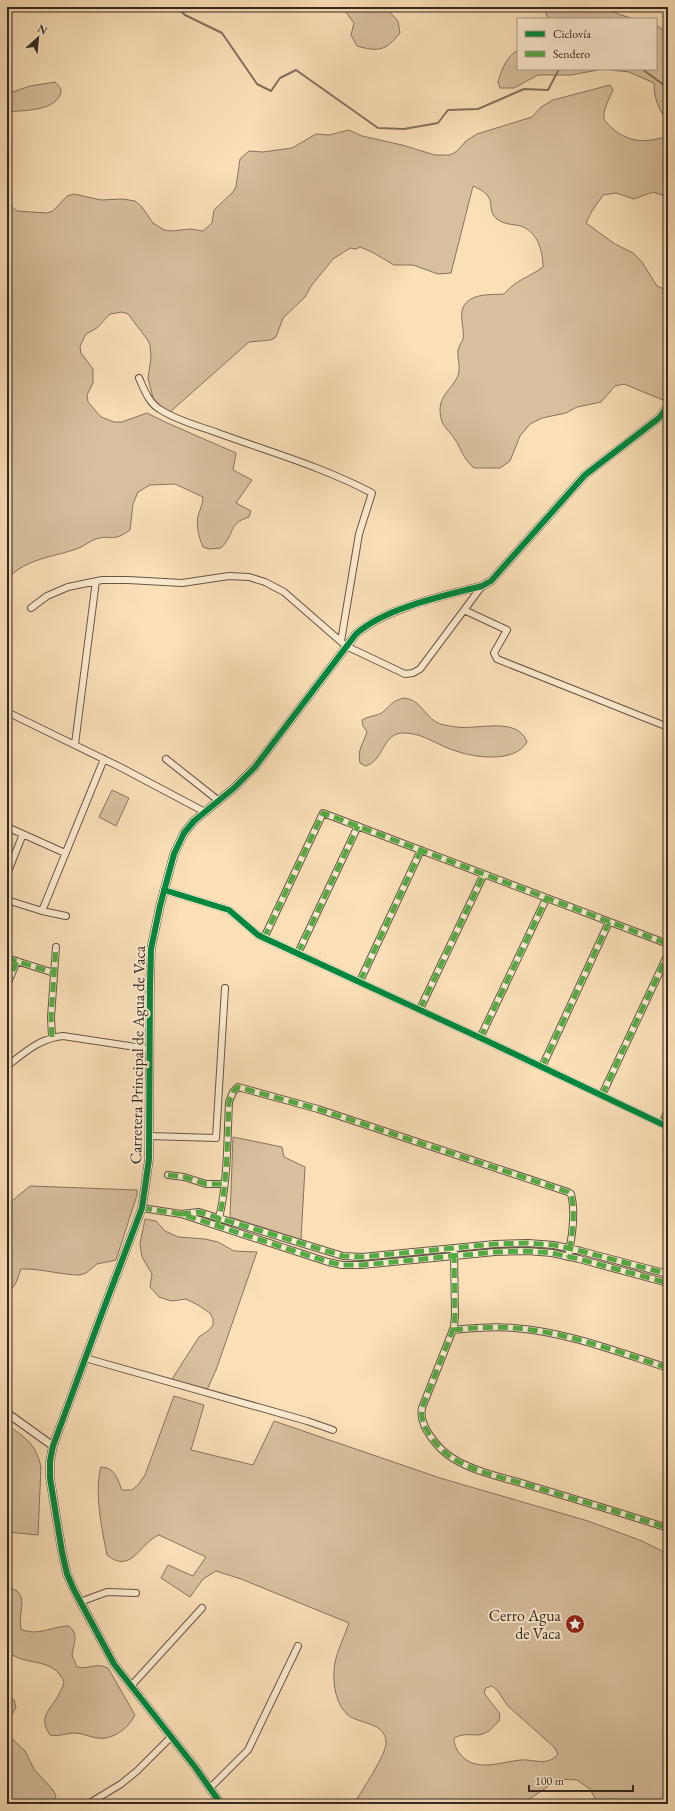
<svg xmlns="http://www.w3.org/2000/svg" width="675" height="1811" viewBox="0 0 675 1811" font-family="'EB Garamond',serif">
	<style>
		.green { fill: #d8c09e; stroke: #867460; fill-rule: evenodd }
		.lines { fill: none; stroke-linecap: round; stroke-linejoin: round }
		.stream { stroke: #83715d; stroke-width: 2 }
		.minor-casing { stroke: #665647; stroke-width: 8 }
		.tertiary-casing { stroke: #665647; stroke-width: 9 }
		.minor { stroke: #fcead0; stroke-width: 6 }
		.tertiary { stroke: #fcead0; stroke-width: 7 }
		.quiet { stroke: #54aa43; stroke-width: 5; stroke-dasharray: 10 5; stroke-linecap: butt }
		.cycleway-casing { stroke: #fcead0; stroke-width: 8 }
		.cycleway { stroke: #00873e; stroke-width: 6 }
		.labels { text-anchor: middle; stroke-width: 4; stroke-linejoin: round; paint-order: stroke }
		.street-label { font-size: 16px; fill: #342822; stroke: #fcead0 }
		.poi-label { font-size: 16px; fill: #342822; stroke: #fcead0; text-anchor: end }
	</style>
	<rect width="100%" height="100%" fill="#fadfb7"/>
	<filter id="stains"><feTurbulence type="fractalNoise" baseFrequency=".005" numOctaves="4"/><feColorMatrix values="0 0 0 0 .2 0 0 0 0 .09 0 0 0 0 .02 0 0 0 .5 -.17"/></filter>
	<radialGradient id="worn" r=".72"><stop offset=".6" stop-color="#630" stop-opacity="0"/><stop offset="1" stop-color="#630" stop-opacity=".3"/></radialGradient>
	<path class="green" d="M342 7H385L398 21 400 33C386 51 378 52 357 46L351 35 354 23Z
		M544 7H606L618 14 634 19H548Z
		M656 25 668 33V123C659 109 654 100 654 83L629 72 603 69 571 75H538L514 88H500L498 82C502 69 506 57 518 50V69H656Z
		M55 82C59 86 63 89 60 95 52 112 23 110 7 112V94L30 86Z
		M610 85 613 90C610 97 602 111 604 119 606 123 610 126 613 129 630 143 647 143 668 136V197L653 192 634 199 616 193 603 195 592 211 586 223 615 244 633 253 642 262 657 286 668 291V390L663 400 624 384 615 386 601 402 577 407 566 413 542 418 530 424 520 436 510 461 500 468H474C461 456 463 451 454 438 449 430 443 428 441 418 435 394 457 388 459 371 460 364 457 357 458 350 459 346 462 342 463 339 465 327 457 313 466 303 475 293 492 295 504 294 517 279 528 278 543 267 543 252 538 232 521 226 513 224 505 225 497 219 484 208 501 198 473 186L451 273 438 274 413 265H394L372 252 360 247 356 249 350 248 333 259 311 286 305 297 283 318 276 337 271 340 249 342 170 412 156 403 153 398 148 378 151 358 150 345 147 339 128 314 122 312 110 314 97 328 86 334 80 346 81 353 93 369V383L87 395 88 402 101 417 114 422H122L147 413 165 422 236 453 233 470 252 480 236 503 251 511 249 517C227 524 236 533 221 548L209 549 203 547C199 538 196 526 198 516 200 509 203 504 203 497L175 484 150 485 138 492 133 504 130 530C112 543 112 534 96 539 89 541 85 546 79 548 56 557 24 558 7 580V203L17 211 47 213 53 211 67 196 74 194 101 200 123 199 135 201 142 207 153 223 164 230 172 231 190 229 203 231 212 223 214 210 233 192 236 187 240 159 249 151 263 152 292 148 316 134 329 135 349 130 362 136 402 145 435 155H450L457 151 466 141 477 134 532 117 541 107 553 100Z
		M404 698C421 700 423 714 436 722 441 725 450 726 457 727 477 730 518 716 527 742 515 763 476 758 456 751 438 746 424 733 404 733 382 732 384 762 365 766L360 763C357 750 363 744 367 732L363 726 362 720C368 716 378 716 383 712 392 704 392 701 404 698Z
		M112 790 129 798 116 826 99 817Z
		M233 1137 282 1147 284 1157 305 1167 301 1240 230 1217Z
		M30 1186 137 1190V1195L116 1260 97 1264 86 1273 80 1275C61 1275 39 1268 21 1269 17 1279 17 1286 7 1292V1205Z
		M145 1219 156 1221 165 1231 178 1237 205 1239 218 1242 234 1251 257 1252 216 1370 206 1392 172 1379 199 1337 209 1330 213 1325V1319L210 1313 198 1305 186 1299 172 1301 165 1299 159 1297 150 1287 152 1274 142 1257 140 1244Z
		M174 1396 204 1405 191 1450 253 1465 274 1421 440 1478 588 1521 642 1541 668 1554V1804H598L590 1789 577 1780 559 1779 534 1796 518 1804H354C361 1791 387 1754 386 1742 385 1722 359 1724 348 1715 336 1705 333 1685 334 1670 335 1654 344 1638 349 1623L241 1579 216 1571 203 1579 190 1597 161 1578 168 1565 193 1576 206 1557 159 1535C139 1543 132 1575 107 1555 102 1530 94 1492 101 1467 116 1468 117 1479 122 1490H132L138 1485 145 1475ZM492 1686 497 1690 508 1706 554 1747 558 1754C547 1767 535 1759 521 1760 500 1762 475 1773 460 1754 456 1749 454 1744 454 1738 467 1731 476 1738 485 1733 491 1731 494 1725 499 1721L500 1714 484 1693 486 1688Z
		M7 1425C26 1438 36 1444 41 1467L38 1535 7 1532Z
		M7 1587C32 1592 17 1612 21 1629 36 1637 53 1626 69 1626 79 1635 74 1642 72 1655L77 1667C89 1670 95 1662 108 1668L135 1715C128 1729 113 1740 97 1738 90 1737 82 1733 75 1733 66 1733 59 1737 50 1735 37 1716 51 1710 59 1694 61 1691 63 1686 64 1682 53 1656 26 1667 8 1652L7 1648Z
		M7 1695 14 1700 16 1707 7 1724Z
		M7 1734 25 1751 34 1769 53 1790 56 1796 53 1804H7Z"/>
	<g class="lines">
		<path class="stream" d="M176 7 185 15 222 33 257 84 271 91 280 78 296 70 378 128 404 129 438 123 448 110 478 109 524 89 548 90 559 69
			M642 69 668 88"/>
		<g class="minor-casing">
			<path id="minor" d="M139 378C144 389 149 404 161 410 178 421 199 426 218 433 270 452 323 467 372 493L359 534 341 641
				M31 608 47 596 68 587 102 580H128L182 583 229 576 249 577 265 582 284 592 346 646 405 674 413 673 420 669 482 586
				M464 610 507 630 494 653 497 659 668 727
				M7 712 120 767 205 812
				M75 744 96 581
				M166 759 219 801
				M7 827 65 853
				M7 874 23 834
				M164 890 229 910 258 935 264 938 485 1040 668 1127
				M7 900 42 911 66 916
				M42 911 104 759
				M264 938 323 813 668 944
				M298 953 358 826
				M7 958 54 973
				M360 981 421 850
				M7 985 17 961
				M420 1009 484 874
				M52 1037 51 1017 56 947
				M480 1038 546 899
				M7 1066C24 1053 40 1038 63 1036L149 1049
				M542 1067 609 922
				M602 1095 668 954
				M662 1124 668 1110
				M149 1136 216 1138 225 988
				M168 1175 184 1177 206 1184H224
				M142 1208 181 1214 328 1262 342 1265H362L495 1252 527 1251 552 1253 579 1259 668 1283
				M181 1214 199 1212 343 1256 362 1257 495 1244 528 1243 554 1245 581 1251 668 1274
				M217 1226C228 1187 227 1143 229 1102L233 1092 238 1087 318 1109 568 1192 571 1194C576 1213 572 1238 568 1257
				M454 1252 455 1316 454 1327 422 1408C418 1426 439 1450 454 1459 475 1472 505 1478 528 1485 575 1499 621 1513 668 1528
				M453 1330C473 1328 493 1326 514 1328 567 1332 618 1352 668 1368
				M85 1358 307 1421 333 1430
				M80 1602 107 1592 136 1593
				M131 1686 202 1608
				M210 1788 248 1750 298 1646
				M88 1804 121 1784 137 1771 171 1737"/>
		</g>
		<g class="tertiary-casing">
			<path id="tertiary" d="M7 1413 53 1446
				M221 1804 195 1767 114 1664 74 1590 67 1574 62 1552 50 1478V1461L53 1446 99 1321 142 1208 149 1159 150 984 151 949 160 906 174 854 184 833 194 821 234 788 255 767 356 634C385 608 443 596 482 586L491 581 585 475 659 418 668 406"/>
		</g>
		<use href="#minor" class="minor"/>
		<use href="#tertiary" class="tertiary"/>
		<path class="quiet" d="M264 938 323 813 668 944
			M298 953 358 826
			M7 958 54 973
			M360 981 421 850
			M7 985 17 961
			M420 1009 484 874
			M52 1037 51 1017 56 947
			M480 1038 546 899
			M542 1067 609 922
			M602 1095 668 954
			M662 1124 668 1110
			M168 1175 184 1177 206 1184H224
			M142 1208 181 1214 328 1262 342 1265H362L495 1252 527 1251 552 1253 579 1259 668 1283
			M181 1214 199 1212 343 1256 362 1257 495 1244 528 1243 554 1245 581 1251 668 1274
			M217 1226C228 1187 227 1143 229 1102L233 1092 238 1087 318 1109 568 1192 571 1194C576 1213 572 1238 568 1257
			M454 1253 455 1316 454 1327 422 1408C418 1426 439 1450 454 1459 475 1472 505 1478 528 1485 575 1499 621 1513 668 1528
			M453 1330C473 1328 493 1326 514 1328 567 1332 618 1352 668 1368"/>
		<g class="cycleway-casing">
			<path id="cycleway" d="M164 890 229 910 258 935 264 938 485 1040 668 1127
				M221 1804 195 1767 114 1664 74 1590 67 1574 62 1552 50 1478V1461L53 1446 99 1321 142 1208 149 1159 150 984 151 949 160 906 174 854 184 833 194 821 234 788 255 767 356 634C385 608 443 596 482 586L491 581 585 475 659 418 668 406"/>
		</g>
		<use href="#cycleway" class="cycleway"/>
	</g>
	<defs>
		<g id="sight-disc" transform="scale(1)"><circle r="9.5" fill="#8f2418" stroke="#fcead0"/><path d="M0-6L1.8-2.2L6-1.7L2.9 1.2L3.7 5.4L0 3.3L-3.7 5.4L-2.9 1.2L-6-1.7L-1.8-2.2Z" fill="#fff"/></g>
	</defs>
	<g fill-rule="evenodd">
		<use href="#sight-disc" x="575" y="1624"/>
	</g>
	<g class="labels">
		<g class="street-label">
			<text transform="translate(137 1055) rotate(-89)" y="6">Carretera Principal de Agua de Vaca</text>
		</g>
		<g class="poi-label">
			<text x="561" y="1621">Cerro Agua<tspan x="561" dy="18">de Vaca</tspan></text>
		</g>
	</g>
	<rect width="675" height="1811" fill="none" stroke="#fadfb7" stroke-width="24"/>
	<rect x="8" y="8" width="659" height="1795" fill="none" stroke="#342822" stroke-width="2"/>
	<rect x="12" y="12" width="651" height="1787" fill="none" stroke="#342822"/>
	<rect x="517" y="18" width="140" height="52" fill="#fcead0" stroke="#ac9c8a"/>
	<rect x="525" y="31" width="20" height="6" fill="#00873e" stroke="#ac9c8a"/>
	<text x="553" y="38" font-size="12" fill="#342822">Ciclovía</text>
	<rect x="525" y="51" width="20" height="6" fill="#54aa43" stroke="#ac9c8a"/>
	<text x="553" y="58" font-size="12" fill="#342822">Sendero</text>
	<g transform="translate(38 38) rotate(27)" stroke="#fcead0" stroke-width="3" paint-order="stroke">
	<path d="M0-3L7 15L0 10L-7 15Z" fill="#342822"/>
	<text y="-6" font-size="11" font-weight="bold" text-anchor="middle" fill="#342822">N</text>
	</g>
	<path d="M529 1785v6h104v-6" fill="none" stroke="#342822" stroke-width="2"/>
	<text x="535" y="1785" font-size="12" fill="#342822" stroke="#fcead0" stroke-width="3" paint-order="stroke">100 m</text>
	<rect width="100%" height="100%" filter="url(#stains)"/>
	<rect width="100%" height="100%" fill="url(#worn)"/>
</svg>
